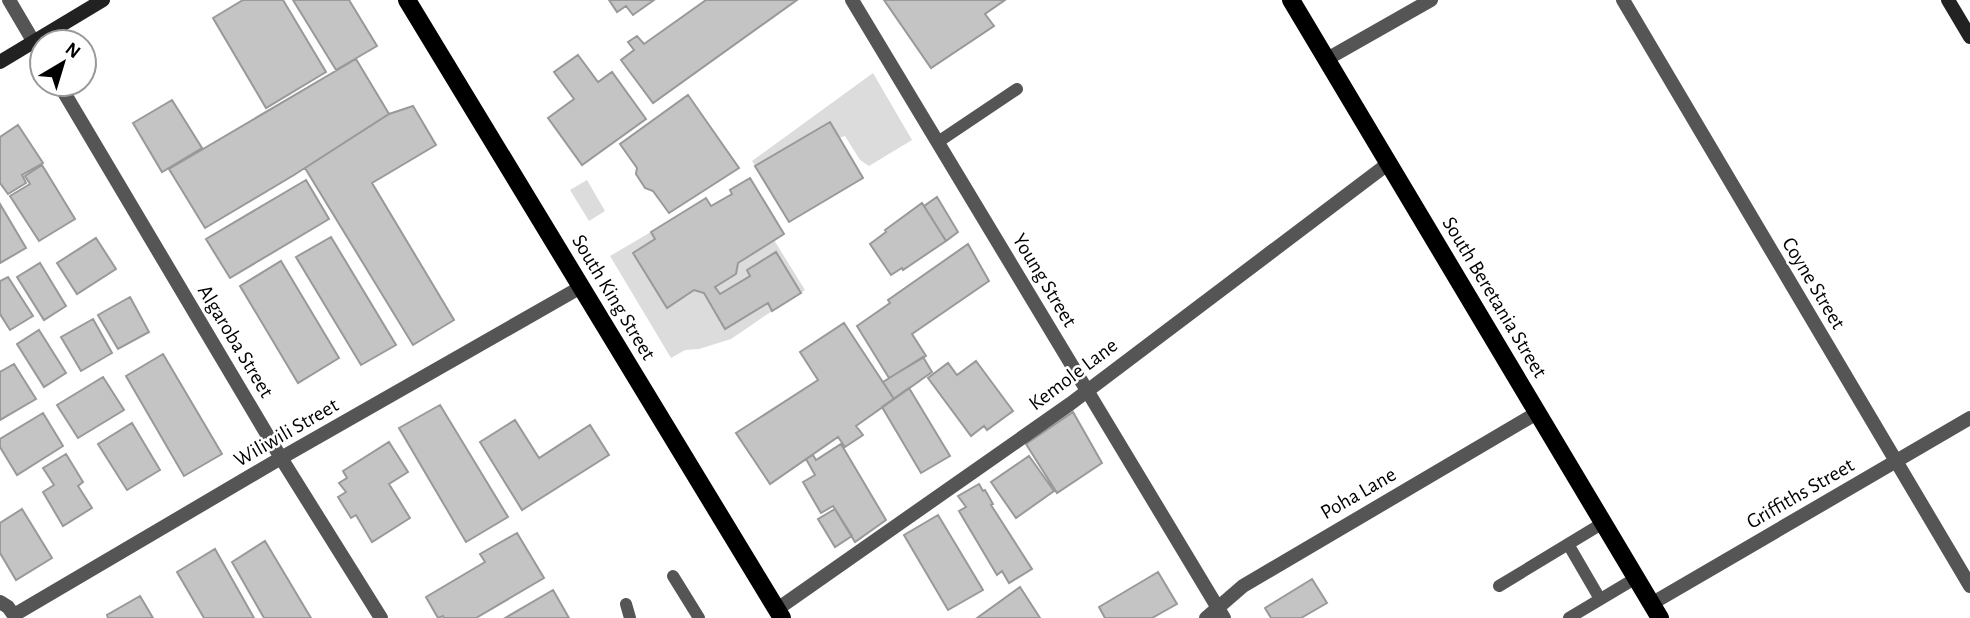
<svg xmlns="http://www.w3.org/2000/svg" width="1970" height="618" viewBox="0 0 1970 618" font-family="'Alegreya Sans',sans-serif">
	<style>
		.green { fill: #dcdcdc }
		.building { fill: #c4c4c4; stroke: #999; stroke-width: 2 }
		.lines { fill: none; stroke-linecap: round; stroke-linejoin: round }
		.lane { stroke: #555; stroke-width: 12 }
		.street { stroke: #555; stroke-width: 14 }
		.secondary { stroke: #222; stroke-width: 14 }
		.primary { stroke: #000; stroke-width: 18 }
		.labels { text-anchor: middle; stroke-width: 5; stroke-linejoin: round; paint-order: stroke }
		.street-label { font-size: 21px; fill: #000; stroke: #fff }
	</style>
	<rect width="100%" height="100%" fill="#fff"/>
	<path class="green" d="M873 73 912 140 869 166 860 160 845 136 839 138 829 122 755 166 752 161Z
		M587 180 605 211 589 221 570 190Z
		M651 232 655 239 633 253 667 308 694 290 768 303 772 311 731 339 699 349 685 350 671 358 610 256Z
		M774 240 805 290 801 293 776 253 747 270 750 276 720 294 715 287 736 274 738 263Z"/>
	<path class="building" d="M243 0H283L326 72 266 108 213 18Z
		M293 0H349L377 46 336 70Z
		M609 0H654L633 15 626 6 617 12Z
		M706 0H797L653 103 621 60 634 50 628 42 637 36 644 44Z
		M884 0H1005L985 14 994 26 931 68Z
		M578 55 598 82 612 72 646 119 582 165 548 118 574 99 554 72Z
		M356 59 389 114 294 175 205 228 169 169Z
		M688 95 739 168 669 213 653 191 645 188 636 174 637 168 620 144Z
		M172 100 202 148 162 172 133 123Z
		M413 106 436 145 372 183 454 320 413 345 305 168 389 114Z
		M830 122 863 178 789 222 755 166Z
		M18 125 43 163 22 175 26 183 8 194 0 183V137Z
		M42 165 75 219 39 241 10 196 30 184 25 176Z
		M750 178 784 234 738 263 736 274 715 287 720 294 750 276 747 270 776 252 801 293 772 311 768 303 725 329 704 293 694 290 667 308 633 253 655 239 651 232 706 198 711 206 732 194 730 190Z
		M306 180 329 219 230 278 206 239Z
		M937 197 958 232 946 241 924 206Z
		M922 203 946 241 903 270 902 268 891 275 870 244 886 232 885 230Z
		M0 204 26 248 0 263Z
		M331 237 396 345 361 365 296 257Z
		M96 238 116 269 77 294 57 263Z
		M968 244 989 281 912 334 926 356 889 378 857 326 890 303 888 300Z
		M281 261 339 358 298 383 240 286Z
		M40 263 66 306 44 320 17 277Z
		M8 277 33 316 10 330 0 314V281Z
		M130 297 149 332 118 349 98 315Z
		M93 319 112 353 81 371 61 337Z
		M844 323 894 399 856 426 863 435 845 447 838 437 770 484 736 433 818 380 800 352Z
		M39 330 66 373 44 387 17 344Z
		M163 354 222 454 184 476 126 376Z
		M923 357 932 372 894 399 883 382Z
		M976 361 1013 411 987 430 984 426 971 436 928 378 948 363 957 375Z
		M14 364 36 399 0 420V372Z
		M103 377 124 410 78 438 57 405Z
		M909 388 950 456 921 473 882 407Z
		M440 405 508 517 466 542 399 428Z
		M1073 412 1102 463 1057 493 1026 444Z
		M43 413 63 446 17 475 0 447V439Z
		M515 420 539 458 590 425 609 455 522 510 480 442Z
		M132 423 160 470 127 490 98 444Z
		M389 442 408 472 389 484 410 518 372 542 356 515 351 518 338 497 346 492 339 483 347 478 343 471Z
		M841 444 886 520 855 542 833 506 821 513 803 482 815 475 806 459 813 455 816 460Z
		M66 454 83 482 78 486 92 508 63 526 43 492 54 485 43 468Z
		M1029 456 1054 491 1016 518 991 482Z
		M979 484 983 491 985 490 993 504 991 505 1032 569 1009 583 1002 571 997 575 959 511 966 507 958 496Z
		M22 509 52 558 16 580 0 553V523Z
		M835 509 852 536 835 547 818 519Z
		M938 515 983 590 948 610 904 535Z
		M517 533 544 578 476 618H444L443 616 438 618 426 597 485 562 480 554Z
		M265 541 311 618H264L232 562Z
		M215 549 254 618H204L177 572Z
		M1158 572 1177 604 1152 618H1105L1099 607Z
		M1312 579 1327 603 1301 618H1271L1265 608Z
		M1020 587 1040 618H977Z
		M553 590 569 618H505Z
		M140 596 153 618H108L107 615Z"/>
	<g class="lines">
		<path class="lane" d="M938 142 1017 89
			M1568 544 1600 599
			M673 576 699 618
			M1499 586 1603 523
			M626 604 630 618
			M1569 618 1636 578"/>
		<path class="street" d="M9 0 42 56
			M852 0 1224 618
			M1623 0 1970 586
			M1327 59 1431 0
			M59 84 281 458 381 618
			M0 602 8 607 16 618
			M1651 604 1970 418
			M776 610 1070 404 1389 163
			M14 615 281 458 581 287
			M1206 618 1243 586 1537 413"/>
		<path class="secondary" d="M1948 0 1970 37
			M0 62 103 0"/>
		<path class="primary" d="M407 0 782 618
			M1291 0 1660 618"/>
	</g>
	<g class="labels">
		<g class="street-label">
			<text transform="translate(1045 280) rotate(59)" y="7">Young Street</text>
			<text transform="translate(1814 283) rotate(59)" y="7">Coyne Street</text>
			<text transform="translate(614 297) rotate(59)" y="7">South King Street</text>
			<text transform="translate(1495 297) rotate(59)" y="7">South Beretania Street</text>
			<text transform="translate(236 341) rotate(59)" y="7">Algaroba Street</text>
			<text transform="translate(1073 374) rotate(-37)" y="7">Kemole Lane</text>
			<text transform="translate(286 432) rotate(-30)" y="7">Wiliwili Street</text>
			<text transform="translate(1358 493) rotate(-30)" y="7">Poha Lane</text>
			<text transform="translate(1800 493) rotate(-30)" y="7">Griffiths Street</text>
		</g>
	</g>
	<g transform="translate(63 63) rotate(38)"><circle r="33" fill="#ffffff" stroke="#999999" stroke-width="2"/>
	<path d="M0-5L12 26L0 18L-12 26Z" fill="#000000"/>
	<text y="-10" font-size="19" font-weight="bold" text-anchor="middle" fill="#000000">N</text>
	</g>
</svg>
